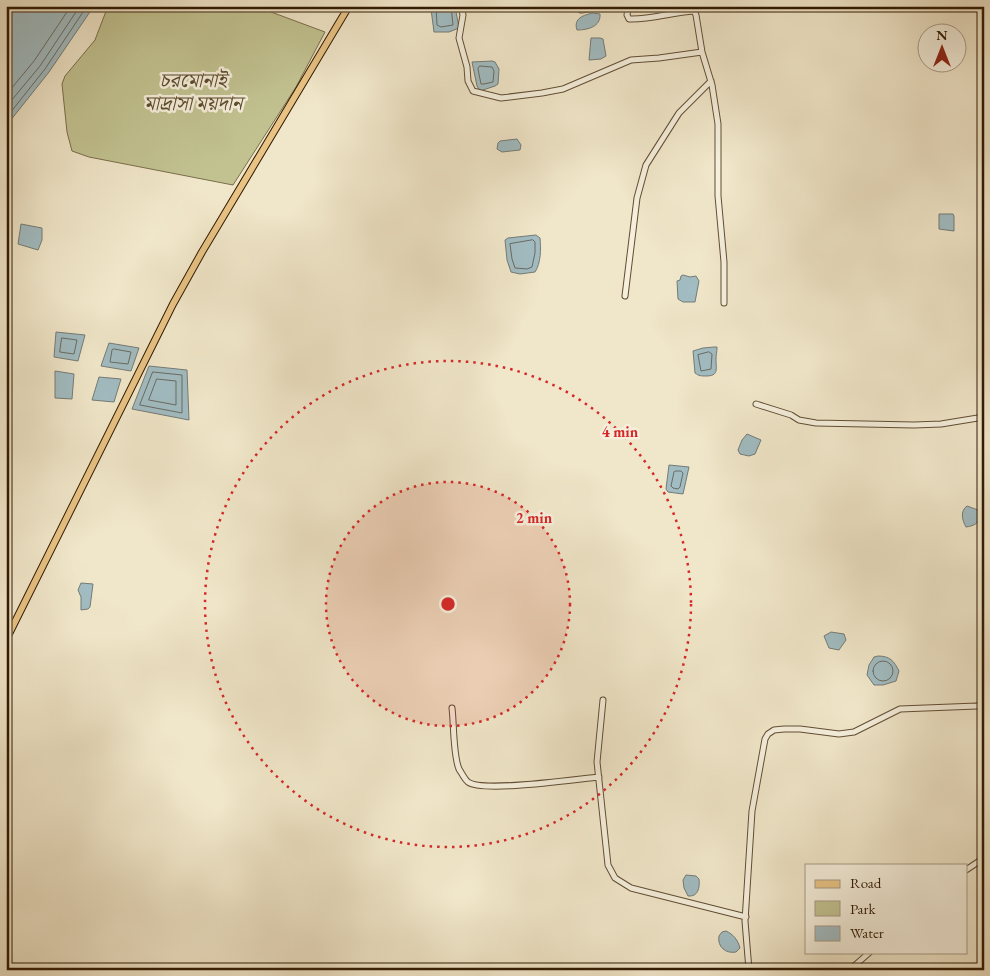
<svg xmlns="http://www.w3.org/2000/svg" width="990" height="976" viewBox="0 0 990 976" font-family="'EB Garamond','Noto Serif Bengali',serif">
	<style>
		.green { fill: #c2c291; stroke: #7a6e4a }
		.water { fill: #a1bcc2; stroke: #747b76 }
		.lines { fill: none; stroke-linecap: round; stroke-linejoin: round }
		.shore { stroke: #696b62; stroke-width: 1 }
		.minor-casing { stroke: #614d34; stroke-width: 7 }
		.major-casing { stroke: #311a03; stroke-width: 8 }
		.minor { stroke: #f5efdc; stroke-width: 5 }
		.major { stroke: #e8c384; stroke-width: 6 }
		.ring { fill: none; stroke: #d62828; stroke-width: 2.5; stroke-dasharray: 2.5 5 }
		.labels { text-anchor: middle; stroke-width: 5; stroke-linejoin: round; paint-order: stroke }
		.park-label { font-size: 20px; font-style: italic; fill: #5c4c2e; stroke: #f5efdc }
		.centre { fill: #d62828; stroke: #f5efdc; stroke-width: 2.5 }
		.ring-label { font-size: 15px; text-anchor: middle; font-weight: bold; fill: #d62828; stroke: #f5efdc; stroke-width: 5; stroke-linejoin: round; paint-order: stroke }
	</style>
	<rect width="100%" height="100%" fill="#f0e6c9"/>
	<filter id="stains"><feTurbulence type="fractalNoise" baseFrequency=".004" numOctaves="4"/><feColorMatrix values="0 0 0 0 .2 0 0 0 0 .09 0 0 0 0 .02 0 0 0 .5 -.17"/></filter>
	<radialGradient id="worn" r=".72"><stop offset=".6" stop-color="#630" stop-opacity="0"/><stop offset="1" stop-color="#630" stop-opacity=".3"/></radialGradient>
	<path class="green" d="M108 6H263V9L325 32 296 87 233 185 89 157 72 151 67 132 62 84 65 76 95 40Z"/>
	<path class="water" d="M6 6H94L49 72 6 126Z
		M433 6H455L459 28 449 32H434L431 9Z
		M593 13 600 14C601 27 587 30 577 30 573 18 584 15 593 13Z
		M591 38H600L603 39 606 56 601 59 589 60Z
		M492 61 495 62 499 69 498 84 495 86 480 91 477 86 472 62Z
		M517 139 521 145 520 150 502 152 497 149 498 143 500 141Z
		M939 214H953L954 216V231L939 229Z
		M21 224 42 228V240L38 250 18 244Z
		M536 235 540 238C541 249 541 263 535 272L520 274 511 272 507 260 505 240 508 238Z
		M683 275 690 277 696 276 699 281 695 302H683L678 299 677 281 680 280 681 276Z
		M56 332 85 335 78 361 54 357Z
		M109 343 139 348 131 371 101 366Z
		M714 347H717C717 352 716 355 716 359 716 369 719 376 706 376 701 376 699 376 695 373L693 351 703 348Z
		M149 366 187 370 189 420 132 409Z
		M55 371 74 374 72 399 55 398Z
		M99 377 121 379 114 402 92 400Z
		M747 434 761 440 755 454 749 456 740 454 738 450 742 440Z
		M669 465 689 467 683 494 668 492 666 489Z
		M967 506 978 510 981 517C978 524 973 526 966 527 962 520 960 511 967 506Z
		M81 583 93 584 90 607 88 609 81 610V597L78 590Z
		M831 632 844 634 846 640 839 650 829 648 824 636Z
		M878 656C890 656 894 661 899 671L896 681 883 685H874L867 675 869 665 874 657Z
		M686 875 696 876 699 879C700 888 698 897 688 896L684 888 683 880Z
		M726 931C733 934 738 940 740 948L736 952C726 954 717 947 719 936L722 932Z"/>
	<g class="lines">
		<path class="shore" d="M436 6 437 25 441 27 453 25 451 6
			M480 66 492 67 494 71 493 82 484 84H481L478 69Z
			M6 95 34 61 71 6
			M6 107 40 66 80 6
			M6 118 45 69 87 6
			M533 240 535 242V253L532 267 527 269 515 268 512 259 510 244Z
			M62 338 77 340 74 354 60 352Z
			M114 349 131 352 128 364 110 362 112 350Z
			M709 352 712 354 711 369 701 371 698 355Z
			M153 372 182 375V413L140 405Z
			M157 379 176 381V405L149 400Z
			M676 471H681L683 473 680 487 678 489 673 488 671 486 674 472Z
			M873 671a10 10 0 1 1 20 0a10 10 0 1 1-20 0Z"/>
		<g class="minor-casing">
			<path id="minor" d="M461 6 463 15 459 38 467 67 468 81 473 91 501 98 542 93 563 89 631 60 659 58 702 52
				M621 6 626 7 628 9 627 15 629 19C651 20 672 12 694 11L696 15 702 52 712 85 718 124V196L724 262V303
				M581 10 611 6
				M625 296 637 198 646 165 679 113 711 81
				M756 404 791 415 799 420 816 423 914 425 941 424 984 417
				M603 700 597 762 608 865 615 878 631 888 746 917
				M452 708C454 724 453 755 459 769 461 772 465 780 468 782 482 793 577 779 599 777
				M966 870 984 858
				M749 970 745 921 752 811 765 739 768 734 774 730 784 729H800L839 734 854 732 900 709 977 706 984 704
				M855 970 853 967 870 952"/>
		</g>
		<g class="major-casing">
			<path id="major" d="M6 640 173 304 202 252 349 6"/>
		</g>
		<use href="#minor" class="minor"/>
		<use href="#major" class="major"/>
	</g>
	<circle cx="448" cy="604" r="122" fill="#d62828" fill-opacity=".12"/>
	<g class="ring">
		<circle cx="448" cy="604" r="122"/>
		<circle cx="448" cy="604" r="243"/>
	</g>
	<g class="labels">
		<g class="park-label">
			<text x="193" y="87">চরমোনাই<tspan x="193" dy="23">মাদ্রাসা ময়দান</tspan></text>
		</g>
	</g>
	<circle cx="448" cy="604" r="8" class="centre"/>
	<g class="ring-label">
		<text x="620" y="437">4 min</text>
		<text x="534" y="523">2 min</text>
	</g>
	<rect width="990" height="976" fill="none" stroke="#f0e6c9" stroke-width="25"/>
	<rect x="8" y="8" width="975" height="961" fill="none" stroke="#311a03" stroke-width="2.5"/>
	<rect x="12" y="12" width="965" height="951" fill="none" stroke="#311a03"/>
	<rect x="805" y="864" width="162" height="90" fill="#f5efdc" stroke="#a79a85"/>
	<rect x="815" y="880" width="25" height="8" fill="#e8c384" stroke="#a79a85"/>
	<text x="850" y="888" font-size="15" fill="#311a03">Road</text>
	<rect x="815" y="901" width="25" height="15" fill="#c2c291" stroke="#a79a85"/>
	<text x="850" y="914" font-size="15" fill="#311a03">Park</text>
	<rect x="815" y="926" width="25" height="15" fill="#a1bcc2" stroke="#a79a85"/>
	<text x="850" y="938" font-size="15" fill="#311a03">Water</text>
	<g transform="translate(942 48)"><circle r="24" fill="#f5efdc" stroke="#a79a85"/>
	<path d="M0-4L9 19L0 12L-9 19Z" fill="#8f2418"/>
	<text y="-8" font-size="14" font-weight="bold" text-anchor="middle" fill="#311a03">N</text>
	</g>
	<rect width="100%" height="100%" filter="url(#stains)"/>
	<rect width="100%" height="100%" fill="url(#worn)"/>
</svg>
